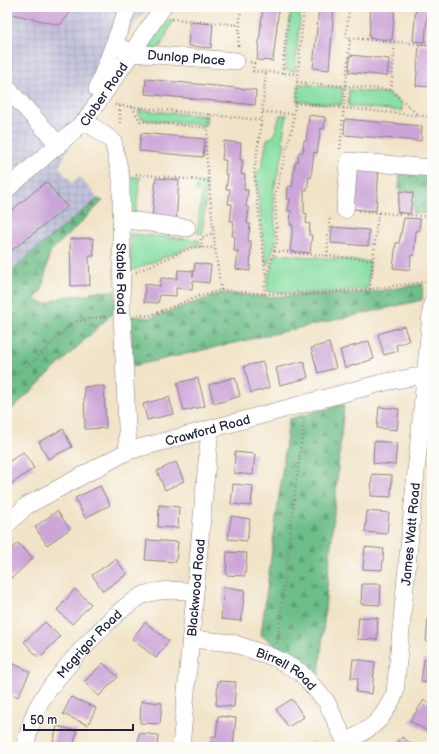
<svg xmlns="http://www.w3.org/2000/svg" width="439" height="754" viewBox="0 0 439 754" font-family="'Balsamiq Sans',sans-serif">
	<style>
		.industrial { fill: url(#industrial-grid) }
		.grass { fill: #88dfa3; stroke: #55806f }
		.forest { fill: url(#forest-firs); stroke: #487062 }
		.building { fill: #cca4d8 }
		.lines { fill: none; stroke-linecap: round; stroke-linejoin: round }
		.minor-casing { stroke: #8a8281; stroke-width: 18 }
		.path { stroke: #8a8281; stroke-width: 2.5; stroke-dasharray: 1 3; stroke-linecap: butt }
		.minor { stroke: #fff; stroke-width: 17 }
		.labels { text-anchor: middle; stroke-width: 3; stroke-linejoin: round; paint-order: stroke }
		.street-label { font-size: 13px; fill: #22223b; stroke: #fdfcf7 }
	</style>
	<defs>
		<pattern id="industrial-grid" width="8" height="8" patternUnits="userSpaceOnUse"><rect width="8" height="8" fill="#c2c2dc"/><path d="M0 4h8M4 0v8" fill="none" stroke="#a6a6be"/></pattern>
		<pattern id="forest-firs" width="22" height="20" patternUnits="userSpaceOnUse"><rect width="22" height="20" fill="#6ebe89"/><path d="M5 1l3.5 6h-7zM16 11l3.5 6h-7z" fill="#5a9a71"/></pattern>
	</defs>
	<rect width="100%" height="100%" fill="#fdfcf7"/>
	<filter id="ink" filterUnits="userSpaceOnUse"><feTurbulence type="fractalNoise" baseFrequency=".025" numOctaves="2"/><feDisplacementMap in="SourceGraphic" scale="8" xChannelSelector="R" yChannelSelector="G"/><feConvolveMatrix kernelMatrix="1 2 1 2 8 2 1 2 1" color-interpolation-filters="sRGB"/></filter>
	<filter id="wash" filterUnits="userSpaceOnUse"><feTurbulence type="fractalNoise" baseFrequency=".012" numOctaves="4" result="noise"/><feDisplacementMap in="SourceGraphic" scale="16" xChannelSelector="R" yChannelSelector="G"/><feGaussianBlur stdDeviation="0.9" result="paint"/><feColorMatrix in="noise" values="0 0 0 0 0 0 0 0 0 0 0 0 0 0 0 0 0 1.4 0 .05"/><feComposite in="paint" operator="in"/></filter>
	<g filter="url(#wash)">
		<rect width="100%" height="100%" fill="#f1e3c7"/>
		<path class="industrial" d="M7 7H148L130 30 59 167 72 183 80 177 98 199 36 249 7 276Z"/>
		<path class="grass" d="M291 7H301L295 71 285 70Z
			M164 20 173 21 158 51 152 50 148 43Z
			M299 84 343 88 341 105 297 101Z
			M349 90 390 94 402 104V111L348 106Z
			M139 110 207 116 206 125 145 120 139 116Z
			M280 115H287L282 141 285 143 273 193 276 242 268 264H266L256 174 262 166 267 139 274 136Z
			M127 177H140L136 213H129Z
			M197 182 207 183 202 234 197 233 202 193 196 191Z
			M130 234 199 240V246H191L131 271Z
			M276 254 370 262 368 288 314 293 268 292 267 281Z"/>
		<path class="forest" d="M400 171 432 177 431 214 413 213 415 192 399 190Z
			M98 199 103 201 50 252 42 290 34 300 46 304 65 296 91 295V292L115 291 116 310 7 414V276L36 249Z
			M423 284 422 300 133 366 131 316 150 318 222 293 264 297 372 292Z
			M344 404 319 675 261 635 289 419Z"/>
		<g id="blocks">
			<path class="building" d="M7 7H75L60 25 7 13Z
				M263 7H279L273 61 257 60Z
				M319 7H334L329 70 313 68Z
				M371 7H395L392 40 369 38Z
				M416 7H428L425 42 413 41Z
				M190 22 213 24 211 48 188 46Z
				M419 45 432 46V87L416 86Z
				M350 55 389 59 387 76 349 72Z
				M146 79 256 90 255 105 145 94Z
				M309 115 325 117 324 129 321 128 317 153 314 152 311 178 309 177 307 190H304V213L307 214 306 223 310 224 309 235H312L310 253 290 251 293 225H290L291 211H288L290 199H287L288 186 292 187 295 162H298L299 152H303L304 140 306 141Z
				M345 119 422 126 421 141 344 135Z
				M141 133 205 139 203 157 139 151Z
				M224 141 241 143 240 160H243L241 174 245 175 244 190H248L246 207 249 208 247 223 250 224 248 241H251L250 271 236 269 238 251H234L235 236H232L234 221H230L232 204H228L230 189H226L228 175 225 174 226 160H222Z
				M356 166 379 168 376 211 353 209Z
				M156 178 179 180 176 222 152 218Z
				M46 182 67 207 7 254V221L10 219 7 214Z
				M400 191 413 193 410 214 397 212Z
				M404 218 420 219 419 231H416L414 256 411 255 410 270 393 268 396 243H399Z
				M332 227 369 230 368 246 331 243Z
				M93 238 94 256H89L90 285 71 286 70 239Z
				M195 263 211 265 209 283 193 281 192 290 176 288V296L160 295 158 303 144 302 145 284 160 286 161 278 177 279 178 270 193 271V277Z
				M404 326 409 341 396 345 398 351 384 355 378 334Z
				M369 341 374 359 345 368 340 350Z
				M329 343 336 368 318 373 311 348Z
				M304 361 308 378 280 385 276 368Z
				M263 362 269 388 251 393 244 366Z
				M235 377 240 396 214 404 209 385Z
				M198 378 205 406 184 411 177 383Z
				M104 386 106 428 85 429 84 387Z
				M169 397 174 414 147 420 143 404Z
				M379 407 399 409 397 430 377 428Z
				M63 429 72 447 48 459 39 442Z
				M374 441 397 443 395 465 373 463Z
				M23 452 34 468 11 484 7 479V463Z
				M235 452 255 454 253 475 234 473Z
				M176 462 184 481 165 490 157 471Z
				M372 474 392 475 391 497 371 496Z
				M233 484 253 486 251 506 231 504Z
				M100 486 110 505 85 518 75 498Z
				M159 505 179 507 178 528 158 527Z
				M57 511 70 529 47 545 35 527Z
				M367 511 389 513 387 534 365 532Z
				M231 516 250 519 247 541 228 539Z
				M147 540 178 542 176 562 145 560Z
				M18 543 33 558 12 578 7 572V553Z
				M365 547 384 549 382 570 363 569Z
				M227 552 247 553 245 576 226 575Z
				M116 559 127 574 103 591 92 575Z
				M362 584H381L380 605 361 604Z
				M224 587 245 590 241 621 221 619Z
				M75 589 91 604 72 624 57 610Z
				M359 617 378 618 377 640 357 639Z
				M428 619H432V642H426Z
				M45 622 60 637 39 658 24 642Z
				M145 622 169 641 156 658 132 639Z
				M353 659 375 662 372 694 356 692 358 678H351Z
				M424 659 432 660V683L421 682Z
				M12 663 30 672 18 697 7 691V673Z
				M103 663 118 677 99 696 84 682Z
				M218 681 236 682 234 707 216 705Z
				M71 697 96 708 88 725 63 714Z
				M292 699 304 717 288 727 276 709Z
				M424 700 432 705V727L429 732 410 721Z
				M141 701 162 703 160 724 140 723Z
				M218 716 236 718 233 747H211L212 736 216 737Z
				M57 726 77 731 73 747H52Z
				M139 733 158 735 157 747H138Z
				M402 737 416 747H395Z
				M315 742 316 747H295V746Z"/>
		</g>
	</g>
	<g filter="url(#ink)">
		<use href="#blocks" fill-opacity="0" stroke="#8a8281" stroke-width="1"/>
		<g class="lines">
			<g class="minor-casing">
				<g id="minor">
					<path id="s1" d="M115 44 130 53 236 61"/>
					<path d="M7 88 59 145"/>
					<path d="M97 89 128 7"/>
					<path id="s2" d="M85 121 113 141 121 178 122 313 128 451"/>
					<path id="s3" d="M7 189 85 121 163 7"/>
					<path d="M345 210 349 161 432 168"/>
					<path d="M121 219 187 228"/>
					<path id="s4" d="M7 525 26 506 128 451 385 382 425 375"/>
					<path id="s5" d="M190 639 233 643 275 658 300 672 326 701 348 747"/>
					<path id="s6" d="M347 742C375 725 380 724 395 693L432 304"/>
					<path id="s7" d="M25 747C29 734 31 718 38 706 52 680 119 603 146 594 162 589 177 590 194 592"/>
					<path id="s8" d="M181 747 210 429"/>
				</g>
			</g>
			<path class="path" d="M172 19 239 25
				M350 38 432 45
				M238 46 241 7
				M250 62 254 63 253 71 297 74
				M282 73 289 7
				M297 82 391 90 418 115
				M391 90 395 42
				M295 103 432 117
				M115 105 261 120
				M132 107 140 121 208 128
				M263 112 294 114
				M209 114 206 151 215 248 221 290
				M120 127V105
				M340 149 350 38H346L349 7
				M136 174 209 181
				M359 211 432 217
				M201 248V238L213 233
				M275 251 373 260
				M327 256 330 216
				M136 272 193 247 215 248
				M266 277 254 172 260 133 266 72
				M370 289 378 213
				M264 294 266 278 277 242 275 195 293 125 304 7
				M138 315 149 316 196 297 221 290 264 294H316L370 289 432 281
				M7 381 35 360 73 322 107 316
				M277 643 304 420"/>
			<use href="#minor" class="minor"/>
		</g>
	</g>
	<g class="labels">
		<g class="street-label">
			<text dy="5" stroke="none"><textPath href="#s1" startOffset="74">Dunlop Place</textPath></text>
			<text dy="5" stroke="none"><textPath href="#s3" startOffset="136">Clober Road</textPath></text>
			<text dy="5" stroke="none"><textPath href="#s2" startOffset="173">Stable Road</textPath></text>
			<text dy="5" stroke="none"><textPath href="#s4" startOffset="225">Crawford Road</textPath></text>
			<text dy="5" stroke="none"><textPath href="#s6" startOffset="230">James Watt Road</textPath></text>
			<text dy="5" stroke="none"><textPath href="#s8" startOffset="160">Blackwood Road</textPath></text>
			<text dy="5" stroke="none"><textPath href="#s7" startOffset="124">Mcgrigor Road</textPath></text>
			<text dy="5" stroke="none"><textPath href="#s5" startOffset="103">Birrell Road</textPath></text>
		</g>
	</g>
	<rect width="439" height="754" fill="none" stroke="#fdfcf7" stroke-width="24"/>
	<path d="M24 724v6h109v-6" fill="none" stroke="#22223b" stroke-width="2"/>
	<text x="30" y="724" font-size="12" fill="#22223b" stroke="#fdfcf7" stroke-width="3" paint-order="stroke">50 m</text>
</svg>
